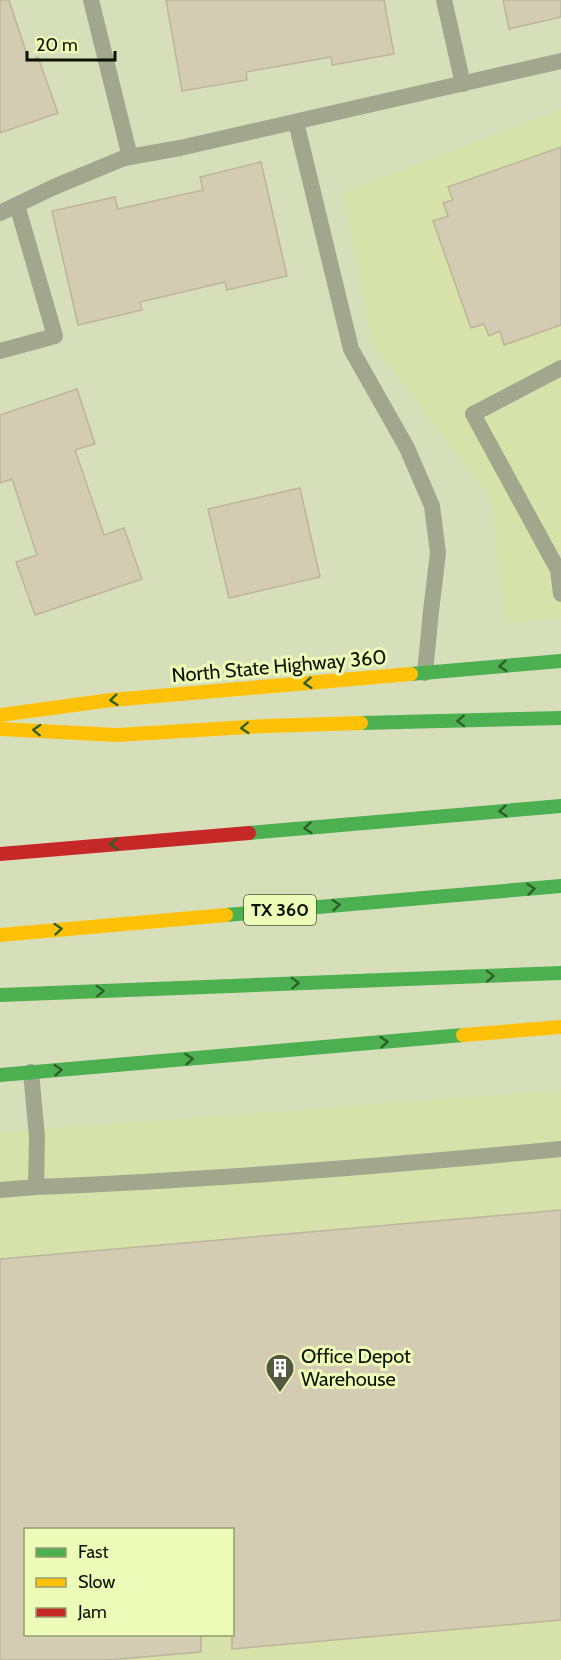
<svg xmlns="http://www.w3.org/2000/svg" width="561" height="1660" viewBox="0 0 561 1660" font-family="Cabin,sans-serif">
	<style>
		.built { fill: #d6e2a9; fill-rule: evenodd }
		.building { fill: #d3ccb2; stroke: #bcb59c; stroke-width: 1.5 }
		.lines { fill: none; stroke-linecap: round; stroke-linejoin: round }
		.lane { stroke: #a1a68c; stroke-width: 16 }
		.fast { stroke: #4caf50; stroke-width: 14 }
		.slow { stroke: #ffc107; stroke-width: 14 }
		.jam { stroke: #c62828; stroke-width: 14 }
		.oneway { stroke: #2c6028 }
		.labels { text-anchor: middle; stroke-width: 6; stroke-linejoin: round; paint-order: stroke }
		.shield { fill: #edfbb8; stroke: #505737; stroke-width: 1.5 }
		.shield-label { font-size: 18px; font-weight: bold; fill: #0d1100 }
		.street-label { font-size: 20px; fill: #0d1100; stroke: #edfbb8 }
		.poi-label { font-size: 20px; fill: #0d1100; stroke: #edfbb8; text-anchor: start }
	</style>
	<rect width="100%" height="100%" fill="#d7dfba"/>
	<path class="built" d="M561 109V618L504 623 491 500 372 344 343 192Z
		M561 1090V1660H0V1132ZM26 1530H232V1634H26Z"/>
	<path class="building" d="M0 0H9L29 61 38 57 58 113 0 133Z
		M166 0H384L394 54 332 65 331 57 246 72 247 80 182 91Z
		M503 0H561V17L509 29Z
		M561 147V325L504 345 500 331 489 336 484 324 471 328 433 221 448 216 443 203 453 200 448 187Z
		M261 162 287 276 227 290 225 282 140 302 142 310 78 325 52 211 115 197 118 209 203 190 200 177Z
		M77 389 95 444 75 450 104 535 124 528 142 579 35 615 16 562 37 555 12 479 0 483V415Z
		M300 488 320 577 229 598 208 509Z
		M561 1210V1620L232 1649V1530H26V1635H201V1652L107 1660H0V1259Z"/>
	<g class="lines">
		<path class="lane" d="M91 0 130 157
			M444 0 463 84
			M296 122 351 349 407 448 432 506 438 553 431 611 425 673
			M0 213 54 187 124 158 180 148 561 61
			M0 351 55 336 17 205
			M561 368 473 414 558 570 561 594
			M36 1187C211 1180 386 1166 561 1149
			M0 1190 36 1187 37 1137 31 1072"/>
		<path class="fast" d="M411 674 561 661
			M361 723 561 718
			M249 833 561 806
			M226 915 561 886
			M0 995 561 973
			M0 1075 463 1035"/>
		<path class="slow" d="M0 715 111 700 411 674
			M0 729 117 735 266 726 361 723
			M0 935 226 915
			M463 1035 561 1027"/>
		<path class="jam" d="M0 854 249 833"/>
	</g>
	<defs><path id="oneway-chevron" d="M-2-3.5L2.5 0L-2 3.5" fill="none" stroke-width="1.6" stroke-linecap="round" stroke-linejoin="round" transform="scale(1.5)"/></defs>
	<g class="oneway">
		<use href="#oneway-chevron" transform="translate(503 666) rotate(175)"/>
		<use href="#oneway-chevron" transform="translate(308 683) rotate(175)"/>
		<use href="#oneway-chevron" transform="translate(114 700) rotate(174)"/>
		<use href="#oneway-chevron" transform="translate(461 721) rotate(178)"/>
		<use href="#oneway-chevron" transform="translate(245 728) rotate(177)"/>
		<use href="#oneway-chevron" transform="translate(37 730) rotate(-177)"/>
		<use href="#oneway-chevron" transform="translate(503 811) rotate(175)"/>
		<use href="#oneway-chevron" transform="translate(308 828) rotate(175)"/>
		<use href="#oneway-chevron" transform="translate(114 844) rotate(175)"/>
		<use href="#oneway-chevron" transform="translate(531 889) rotate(-5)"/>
		<use href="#oneway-chevron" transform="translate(336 905) rotate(-5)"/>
		<use href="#oneway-chevron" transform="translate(58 929) rotate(-5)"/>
		<use href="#oneway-chevron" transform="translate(490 976) rotate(-2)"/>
		<use href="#oneway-chevron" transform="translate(295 983) rotate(-2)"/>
		<use href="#oneway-chevron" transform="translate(100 991) rotate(-2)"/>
		<use href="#oneway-chevron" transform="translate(384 1042) rotate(-5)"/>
		<use href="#oneway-chevron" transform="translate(189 1059) rotate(-5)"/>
		<use href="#oneway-chevron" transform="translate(58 1070) rotate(-5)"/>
	</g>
	<defs>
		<g id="building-pin" transform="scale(1.5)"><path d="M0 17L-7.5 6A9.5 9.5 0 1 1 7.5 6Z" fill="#545941" stroke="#edfbb8"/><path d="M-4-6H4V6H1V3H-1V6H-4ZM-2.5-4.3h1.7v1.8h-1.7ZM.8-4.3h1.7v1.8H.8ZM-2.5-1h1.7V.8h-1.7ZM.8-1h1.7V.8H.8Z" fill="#fff"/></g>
	</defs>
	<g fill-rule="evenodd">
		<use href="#building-pin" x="280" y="1368"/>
	</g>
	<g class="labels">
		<rect class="shield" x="244" y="895" width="72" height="30" rx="4.5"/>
		<g class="shield-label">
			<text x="280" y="916">TX 360</text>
		</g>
		<g class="street-label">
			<text transform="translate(279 666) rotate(-5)" y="7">North State Highway 360</text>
		</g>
		<g class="poi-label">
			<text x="301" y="1363">Office Depot<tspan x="301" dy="23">Warehouse</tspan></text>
		</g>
	</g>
	<rect x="24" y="1528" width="210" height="108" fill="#edfbb8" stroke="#939d6e" stroke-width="1.5"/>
	<rect x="36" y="1548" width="30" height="9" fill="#4caf50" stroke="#939d6e" stroke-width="1.5"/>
	<text x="78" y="1558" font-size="18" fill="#0d1100">Fast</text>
	<rect x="36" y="1578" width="30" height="9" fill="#ffc107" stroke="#939d6e" stroke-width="1.5"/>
	<text x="78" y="1588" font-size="18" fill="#0d1100">Slow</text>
	<rect x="36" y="1608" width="30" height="9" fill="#c62828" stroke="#939d6e" stroke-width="1.5"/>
	<text x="78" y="1618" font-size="18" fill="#0d1100">Jam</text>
	<path d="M27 51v9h88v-9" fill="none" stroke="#0d1100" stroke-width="3"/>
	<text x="36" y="51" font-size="18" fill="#0d1100" stroke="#edfbb8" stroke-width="4.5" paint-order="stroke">20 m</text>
</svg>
